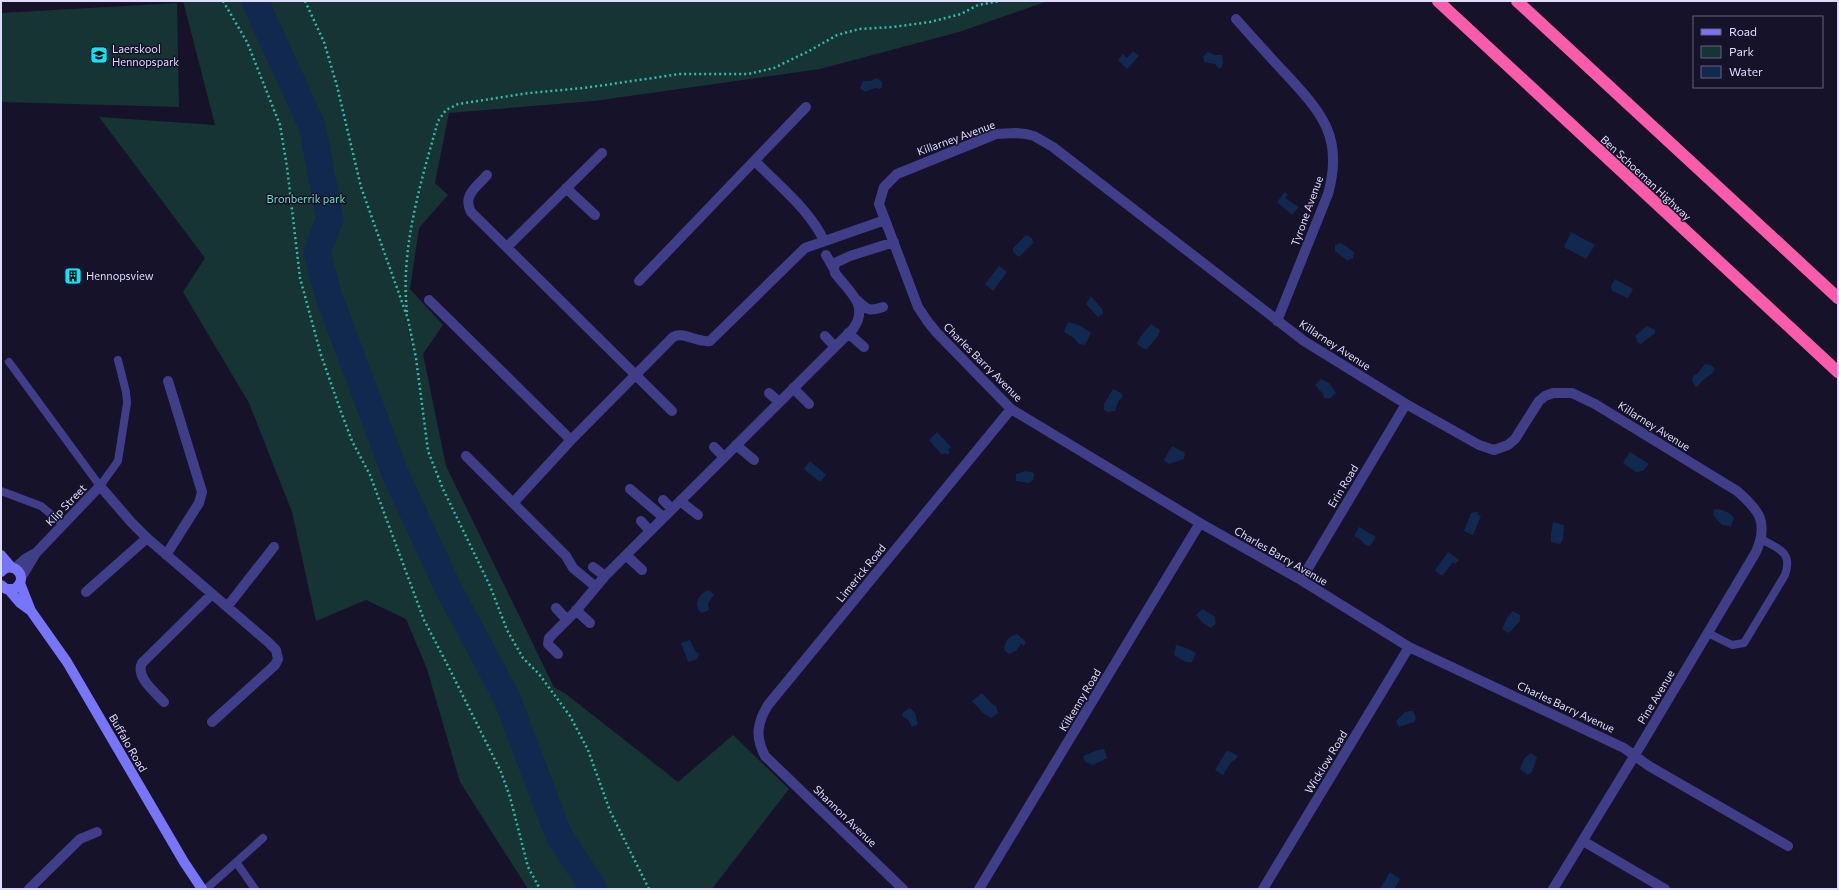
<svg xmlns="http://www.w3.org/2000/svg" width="1839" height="890" viewBox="0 0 1839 890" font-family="Commissioner,sans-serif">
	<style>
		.green { fill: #153433 }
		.water { fill: #11294f }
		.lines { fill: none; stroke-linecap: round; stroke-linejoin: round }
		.river { stroke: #11294f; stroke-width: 27 }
		.path { stroke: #35baaf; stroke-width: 2.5; stroke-dasharray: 2 3; stroke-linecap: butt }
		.lane { stroke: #403e88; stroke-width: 8 }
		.street { stroke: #403e88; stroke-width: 10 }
		.secondary { stroke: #7776fb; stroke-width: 10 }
		.highway { stroke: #fa5baa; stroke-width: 12 }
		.labels { text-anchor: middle; stroke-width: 3; stroke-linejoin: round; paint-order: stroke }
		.poi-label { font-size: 11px; fill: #dfdcfe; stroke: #16122a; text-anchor: start }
		.street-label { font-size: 11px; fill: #dfdcfe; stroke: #16122a }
		.park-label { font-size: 11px; fill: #69debe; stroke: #16122a }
	</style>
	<rect width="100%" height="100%" fill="#16122a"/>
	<path class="green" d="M183 1H1048L959 32 820 69 594 101 449 113 435 183 448 195 419 228 410 289 443 325 423 354 446 466 554 687 566 694 678 782 733 735 789 789 712 889H528L460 782 427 669 406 619 366 600 316 621 292 512 249 403 183 292 205 258 99 117 215 125Z
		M177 3 179 107 1 102V13Z"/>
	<path class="water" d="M1133 51 1139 56 1127 69 1118 60 1123 54 1127 58Z
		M1208 52 1215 55H1222L1223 62 1222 67 1219 69 1215 64 1204 62 1203 56Z
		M877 78 882 82V87L880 89 875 88 865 92 860 88 863 81H870Z
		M1285 192 1288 195 1285 198 1299 207 1292 215 1277 202Z
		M1571 232 1595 245 1586 259 1564 247Z
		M1026 235 1031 237 1034 242 1019 257 1013 252V248Z
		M1341 243 1354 252 1353 259H1349L1348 261 1335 251V245Z
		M999 266 1007 272 993 291 985 284Z
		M1615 279 1633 289 1628 298 1612 291 1611 286Z
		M1091 296 1103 310V314L1098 317 1086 304Z
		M1068 322 1079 325 1091 333 1085 345 1079 344 1074 338 1064 332Z
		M1151 324 1160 330 1158 336 1146 350 1137 344 1141 336Z
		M1647 326 1655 330V333L1641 344 1638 343 1635 336Z
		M1705 364 1711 365 1715 369C1711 377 1703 378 1698 386L1696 387 1692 381 1693 376 1698 373Z
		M1321 379 1329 383 1336 393 1329 399 1324 398 1323 394 1315 385Z
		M1113 389 1121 393 1123 396 1118 402 1115 411 1107 412 1104 410V404Z
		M937 432 951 447 948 450 950 452 947 455 945 453 942 455 929 440Z
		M1172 446 1185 453 1184 459 1169 464 1164 460Z
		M1630 452 1649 464 1643 471 1636 472 1623 463Z
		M810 461 826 475 820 482 804 469Z
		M1026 471 1034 473 1033 480 1029 483 1016 481V474Z
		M1716 509C1722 509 1731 513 1734 518L1731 526 1722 525 1713 515 1714 510Z
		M1477 512 1478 515 1481 516 1473 535 1464 531 1471 513Z
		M1553 522 1564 525 1563 539 1560 544 1551 542V534Z
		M1359 527 1376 537 1370 546 1365 545 1361 540 1354 536Z
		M1448 552 1459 560 1455 564 1453 562 1442 576 1435 570Z
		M709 590 714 595 708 603 709 610 702 613C691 605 700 593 709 590Z
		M1202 609 1214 616 1216 623 1211 628 1203 623 1196 615Z
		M1513 611 1520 615V621L1509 633 1502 629 1507 618Z
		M1017 634 1026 642 1024 646 1021 644 1016 651 1009 654 1004 650C1006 640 1008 637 1017 634Z
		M690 640 695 651 699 654 697 659 688 662 681 643Z
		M1176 645 1186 648 1196 653 1192 662H1186L1174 655Z
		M982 693 992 704 996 706 998 713 991 718 983 713 972 701Z
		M910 708 915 713 918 724 912 727 908 720 902 716 903 712Z
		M1410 711H1413L1416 718 1414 722 1399 727 1396 721 1405 712Z
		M1104 749 1107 758 1093 765 1085 762 1083 756 1098 750Z
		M1227 750 1238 756 1235 760 1232 761 1223 775 1215 770Z
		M1530 753 1537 757 1532 772 1528 775 1520 769 1524 759Z
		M1390 872 1400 879 1394 889H1380Z"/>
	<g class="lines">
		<path class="river" d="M255 1 312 126 330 219 317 252 328 294 395 473 449 590 506 696 559 836 594 889"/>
		<path class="path" d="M223 1 247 42 280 125 287 167 300 278 321 355 340 409 352 441 370 475 424 620 448 666 501 772 510 797 528 867 540 889
			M305 1 324 42 337 86 361 187 408 319 416 358 428 451 443 489 490 586 507 630 523 658 539 674 570 716 588 750 610 811 649 889
			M407 312C400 248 421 182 438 121L446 110 458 104 529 93 584 88 680 74H748L774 68 809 51 837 35 859 29 893 27 930 22 961 14 978 5 999 1"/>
		<path class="lane" d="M9 362 100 486 118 461 127 403 126 392 118 360
			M1 491 41 506 64 525
			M1708 633 1732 645 1744 643 1785 575C1793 552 1779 549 1761 539
			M236 862 255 889
			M206 889 263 838"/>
		<path class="street" d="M1236 19C1252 37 1268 55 1285 73 1322 113 1344 137 1328 194L1277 321
			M755 161C778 185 811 211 824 241
			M487 175C477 187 462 195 471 212L672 411
			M566 188 595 215
			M507 247 602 153
			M826 255 834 269
			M639 281 806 107
			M429 300 571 440
			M858 301C868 311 870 311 883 307
			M848 333 864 347
			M825 336 835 347
			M793 388 809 404
			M769 393 779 402
			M736 445 754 460
			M714 447 724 457
			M466 456 566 556 573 568 596 587
			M630 489 663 517
			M663 500 672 509
			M680 501 698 515
			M513 503 571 440 673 337C685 331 696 343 710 341L805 248 885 220
			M641 521 650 531
			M166 555 199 503 202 492 168 381
			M626 555 642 570
			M593 567 605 576
			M15 568 25 559 36 553 100 486 131 522 147 538 268 642 276 650 278 659 275 665 212 722
			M21 578 36 553
			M1301 580 1406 404
			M86 592 147 538
			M227 607 274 547
			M556 608 567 620
			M576 610 590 623
			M558 654 548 644 549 638 575 612 605 576 853 329C870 305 849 292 835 273L834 269 835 263 850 256 894 242
			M164 702C155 692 135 677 142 663L212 594
			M1583 841 1665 889
			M29 889 80 839 97 832
			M903 889 765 756C755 737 757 723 768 705L1011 409
			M979 889 1200 523
			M1263 889 1409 647
			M1553 889 1635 755 1756 552C1769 522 1759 510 1737 491L1595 404 1572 393H1553L1545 396 1539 401 1515 439 1508 445 1494 450 1479 445 1406 404 1304 341 1053 147 1034 136 1026 134 1016 133 996 134 897 174 884 187 879 204 918 307 928 322 937 333 1011 409 1200 523 1301 580 1409 647 1624 748 1649 766 1788 846"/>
		<path class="secondary" d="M1 555 12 568
			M1 572C13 558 31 579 14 589H6L1 585
			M20 583 31 611 67 662 184 862 202 889
			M9 590 20 603 31 611"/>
		<path class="highway" d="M1438 1 1838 372
			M1517 1 1838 298"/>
	</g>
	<defs>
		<g id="school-square" transform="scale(0.9)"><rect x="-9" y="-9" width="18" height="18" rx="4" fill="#0ee4f8" stroke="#16122a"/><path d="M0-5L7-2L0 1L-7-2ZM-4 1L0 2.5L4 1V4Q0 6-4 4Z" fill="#111"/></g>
		<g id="building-square" transform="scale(0.9)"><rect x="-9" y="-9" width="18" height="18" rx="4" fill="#0ee4f8" stroke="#16122a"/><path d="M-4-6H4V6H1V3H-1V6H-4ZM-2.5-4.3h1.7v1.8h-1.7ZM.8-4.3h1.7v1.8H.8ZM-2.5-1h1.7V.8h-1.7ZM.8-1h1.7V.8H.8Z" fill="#111"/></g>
	</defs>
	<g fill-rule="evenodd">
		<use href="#school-square" x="99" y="55"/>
		<use href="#building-square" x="73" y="276"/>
	</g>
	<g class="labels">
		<g class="poi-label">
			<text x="112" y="53">Laerskool<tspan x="112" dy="13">Hennopspark</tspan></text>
			<text x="86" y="280">Hennopsview</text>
		</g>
		<g class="street-label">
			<text transform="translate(956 138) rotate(-20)" y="4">Killarney Avenue</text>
			<text transform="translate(1646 178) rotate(43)" y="4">Ben Schoeman Highway</text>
			<text transform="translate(1307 211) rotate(-70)" y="4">Tyrone Avenue</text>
			<text transform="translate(1335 345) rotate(33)" y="4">Killarney Avenue</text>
			<text transform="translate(983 362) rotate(45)" y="4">Charles Barry Avenue</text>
			<text transform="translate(1654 426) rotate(32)" y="4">Killarney Avenue</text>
			<text transform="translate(1343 486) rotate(-59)" y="4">Erin Road</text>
			<text transform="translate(66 505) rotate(-46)" y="4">Klip Street</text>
			<text transform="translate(1281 556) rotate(30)" y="4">Charles Barry Avenue</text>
			<text transform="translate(861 573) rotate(-51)" y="4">Limerick Road</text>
			<text transform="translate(1656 697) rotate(-59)" y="4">Pine Avenue</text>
			<text transform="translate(1080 700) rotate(-59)" y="4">Kilkenny Road</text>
			<text transform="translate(1566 707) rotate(25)" y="4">Charles Barry Avenue</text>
			<text transform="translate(128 743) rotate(60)" y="4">Buffalo Road</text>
			<text transform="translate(1326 762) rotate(-59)" y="4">Wicklow Road</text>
			<text transform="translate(845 816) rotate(44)" y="4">Shannon Avenue</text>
		</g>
		<g class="park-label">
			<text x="306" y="203">Bronberrik park</text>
		</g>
	</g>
	<rect width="1839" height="890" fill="none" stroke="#dfdcfe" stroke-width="4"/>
	<rect x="1693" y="16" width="130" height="72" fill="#16122a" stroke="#66637f"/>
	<rect x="1701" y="29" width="20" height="6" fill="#7776fb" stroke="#66637f"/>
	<text x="1729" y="36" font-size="12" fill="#dfdcfe">Road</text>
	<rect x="1701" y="46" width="20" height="12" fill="#153433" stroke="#66637f"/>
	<text x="1729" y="56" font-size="12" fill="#dfdcfe">Park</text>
	<rect x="1701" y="66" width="20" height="12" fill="#11294f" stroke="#66637f"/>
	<text x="1729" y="76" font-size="12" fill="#dfdcfe">Water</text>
</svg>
